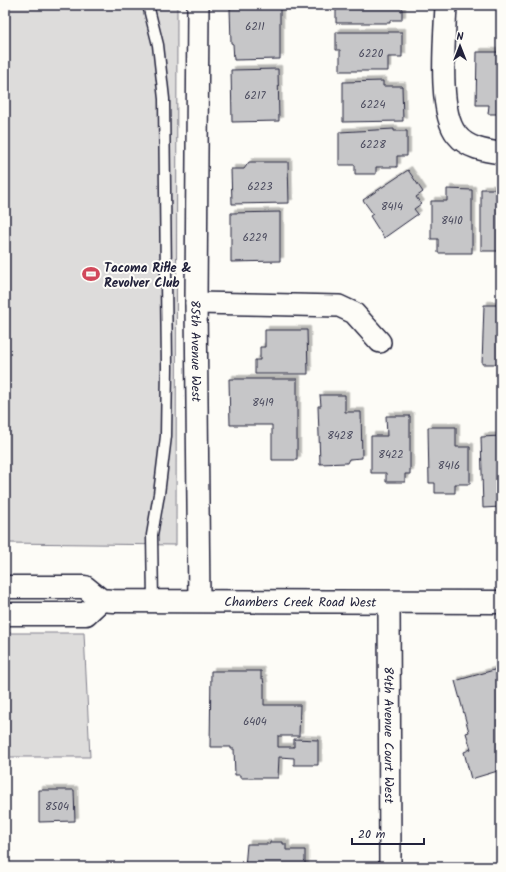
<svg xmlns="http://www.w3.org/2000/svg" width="506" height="872" viewBox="0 0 506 872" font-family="Kalam,sans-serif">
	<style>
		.green { fill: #dddcdb; stroke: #807f8b }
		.building { fill: #c6c6c8; stroke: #22223b; filter: url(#shadow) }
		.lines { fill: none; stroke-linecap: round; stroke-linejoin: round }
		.lane-casing { stroke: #22223b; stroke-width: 13 }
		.street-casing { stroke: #22223b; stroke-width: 24 }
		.secondary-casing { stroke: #22223b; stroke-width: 25 }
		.lane { stroke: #fdfcf7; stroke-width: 10 }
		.street { stroke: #fdfcf7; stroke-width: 21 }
		.secondary { stroke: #fdfcf7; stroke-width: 22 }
		.labels { text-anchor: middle; stroke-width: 4; stroke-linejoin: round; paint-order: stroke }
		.number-label { font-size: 11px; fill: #4b4b5e }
		.poi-label { font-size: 13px; font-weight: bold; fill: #22223b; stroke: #fdfcf7; text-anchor: start }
		.street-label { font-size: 13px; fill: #22223b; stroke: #fdfcf7 }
	</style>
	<defs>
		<filter id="shadow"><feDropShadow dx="3.5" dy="-3.5" stdDeviation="0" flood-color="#0004"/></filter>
	</defs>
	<rect width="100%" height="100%" fill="#fdfcf7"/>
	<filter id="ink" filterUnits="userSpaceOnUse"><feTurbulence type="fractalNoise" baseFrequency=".025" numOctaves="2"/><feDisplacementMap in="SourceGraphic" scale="8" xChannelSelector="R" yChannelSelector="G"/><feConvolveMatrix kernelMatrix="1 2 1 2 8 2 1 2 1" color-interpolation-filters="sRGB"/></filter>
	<g filter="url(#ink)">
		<path class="green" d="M5 5H177L176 545 5 543Z
			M5 633H84L90 757H5Z"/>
		<path class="building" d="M336 5H402V20H390V23H336Z
			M280 7V59L234 60 233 44 231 43 230 8Z
			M336 32H402V57H388V71H340V50H336Z
			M477 52H501V114H488L489 105H476Z
			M278 69 279 121 232 122 231 70Z
			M383 81V86H402L403 121 343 122V82Z
			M394 129V131H407V156H397V167H376V174H355V165H339V132Z
			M249 162H288L289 203 232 204 231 169H244Z
			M408 170 423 192 416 197 421 204 414 209 418 214 384 238 370 216 373 214 363 200Z
			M447 189 472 190V253H438V239H431V201H447Z
			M481 189H501V251H481Z
			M280 212V261L231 262V213Z
			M484 305H501V364H482Z
			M265 330H307L308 374H255V360H260V347H265Z
			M229 379H297V460H272V425H230Z
			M320 395H345V412H361L362 458 349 459 347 463 320 464 318 406H321Z
			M386 416H410V474H405V482H386V473H371V436H387Z
			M428 427H456V447H470V484H455V493H435V483H429Z
			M501 436V507L483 508 481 437Z
			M501 668V770L471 779 464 752 471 749 466 733 469 732 455 681Z
			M211 671H261V678H263L264 685V705H300L299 736H278V747H294V739L318 740V765H294V758L279 757 278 778H240V775H235L234 749H231V747H210Z
			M39 790H74L75 821 39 822Z
			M270 842H283V844H286V850H305V867H245L247 844H270Z"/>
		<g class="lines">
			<g class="lane-casing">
				<path id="lane" d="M148 5 158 45 164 99 167 367 166 436 159 494 152 535 153 601"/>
			</g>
			<g class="street-casing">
				<g id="street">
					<path id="s1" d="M198 5 196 303 199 601"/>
					<path d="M446 5C445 35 437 112 457 135 467 148 485 151 501 153"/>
					<path d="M196 303 339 306 354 313 380 342"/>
					<path id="s2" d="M389 602 390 867"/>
				</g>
			</g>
			<g class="secondary-casing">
				<g id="secondary">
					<path id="s3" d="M5 587H85L101 600 113 601 501 602"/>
					<path d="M5 614H86L101 600"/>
				</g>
			</g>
			<use href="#lane" class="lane"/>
			<use href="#street" class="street"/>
			<use href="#secondary" class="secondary"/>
		</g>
	</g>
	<defs>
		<g id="stadium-bare" transform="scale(1.38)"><path d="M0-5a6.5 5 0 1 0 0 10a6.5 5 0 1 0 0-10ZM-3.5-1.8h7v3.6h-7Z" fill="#d1495b" stroke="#fdfcf7" stroke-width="2.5" paint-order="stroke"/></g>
	</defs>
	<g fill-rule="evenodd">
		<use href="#stadium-bare" x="91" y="274"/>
	</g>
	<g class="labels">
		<g class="number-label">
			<text x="255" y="30">6211</text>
			<text x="371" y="57">6220</text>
			<text x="255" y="99">6217</text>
			<text x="373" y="108">6224</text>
			<text x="373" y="148">6228</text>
			<text x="260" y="190">6223</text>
			<text x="392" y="210">8414</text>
			<text x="452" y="224">8410</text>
			<text x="255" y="241">6229</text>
			<text x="263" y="406">8419</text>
			<text x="340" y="439">8428</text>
			<text x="391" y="458">8422</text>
			<text x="449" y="469">8416</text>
			<text x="255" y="725">6404</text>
			<text x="57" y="810">8504</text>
		</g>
		<g class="poi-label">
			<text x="104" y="272">Tacoma Rifle &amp;<tspan x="104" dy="15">Revolver Club</tspan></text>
		</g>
		<g class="street-label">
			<text dy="5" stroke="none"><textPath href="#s1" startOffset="346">85th Avenue West</textPath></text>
			<text dy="5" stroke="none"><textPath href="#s3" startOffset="300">Chambers Creek Road West</textPath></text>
			<text dy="5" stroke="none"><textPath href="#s2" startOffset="133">84th Avenue Court West</textPath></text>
		</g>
	</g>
	<rect width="506" height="872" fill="none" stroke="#fdfcf7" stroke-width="20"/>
	<rect x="10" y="10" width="486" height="852" fill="none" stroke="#22223b" stroke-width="1.5" filter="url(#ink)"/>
	<g transform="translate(460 46)" stroke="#fdfcf7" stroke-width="3" paint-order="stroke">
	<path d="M0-3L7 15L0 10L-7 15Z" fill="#22223b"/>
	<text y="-6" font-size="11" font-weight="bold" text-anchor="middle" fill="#22223b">N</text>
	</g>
	<path d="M352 838v6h72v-6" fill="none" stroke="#22223b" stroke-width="2"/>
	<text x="358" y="838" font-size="12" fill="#22223b" stroke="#fdfcf7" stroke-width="3" paint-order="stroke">20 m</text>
</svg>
